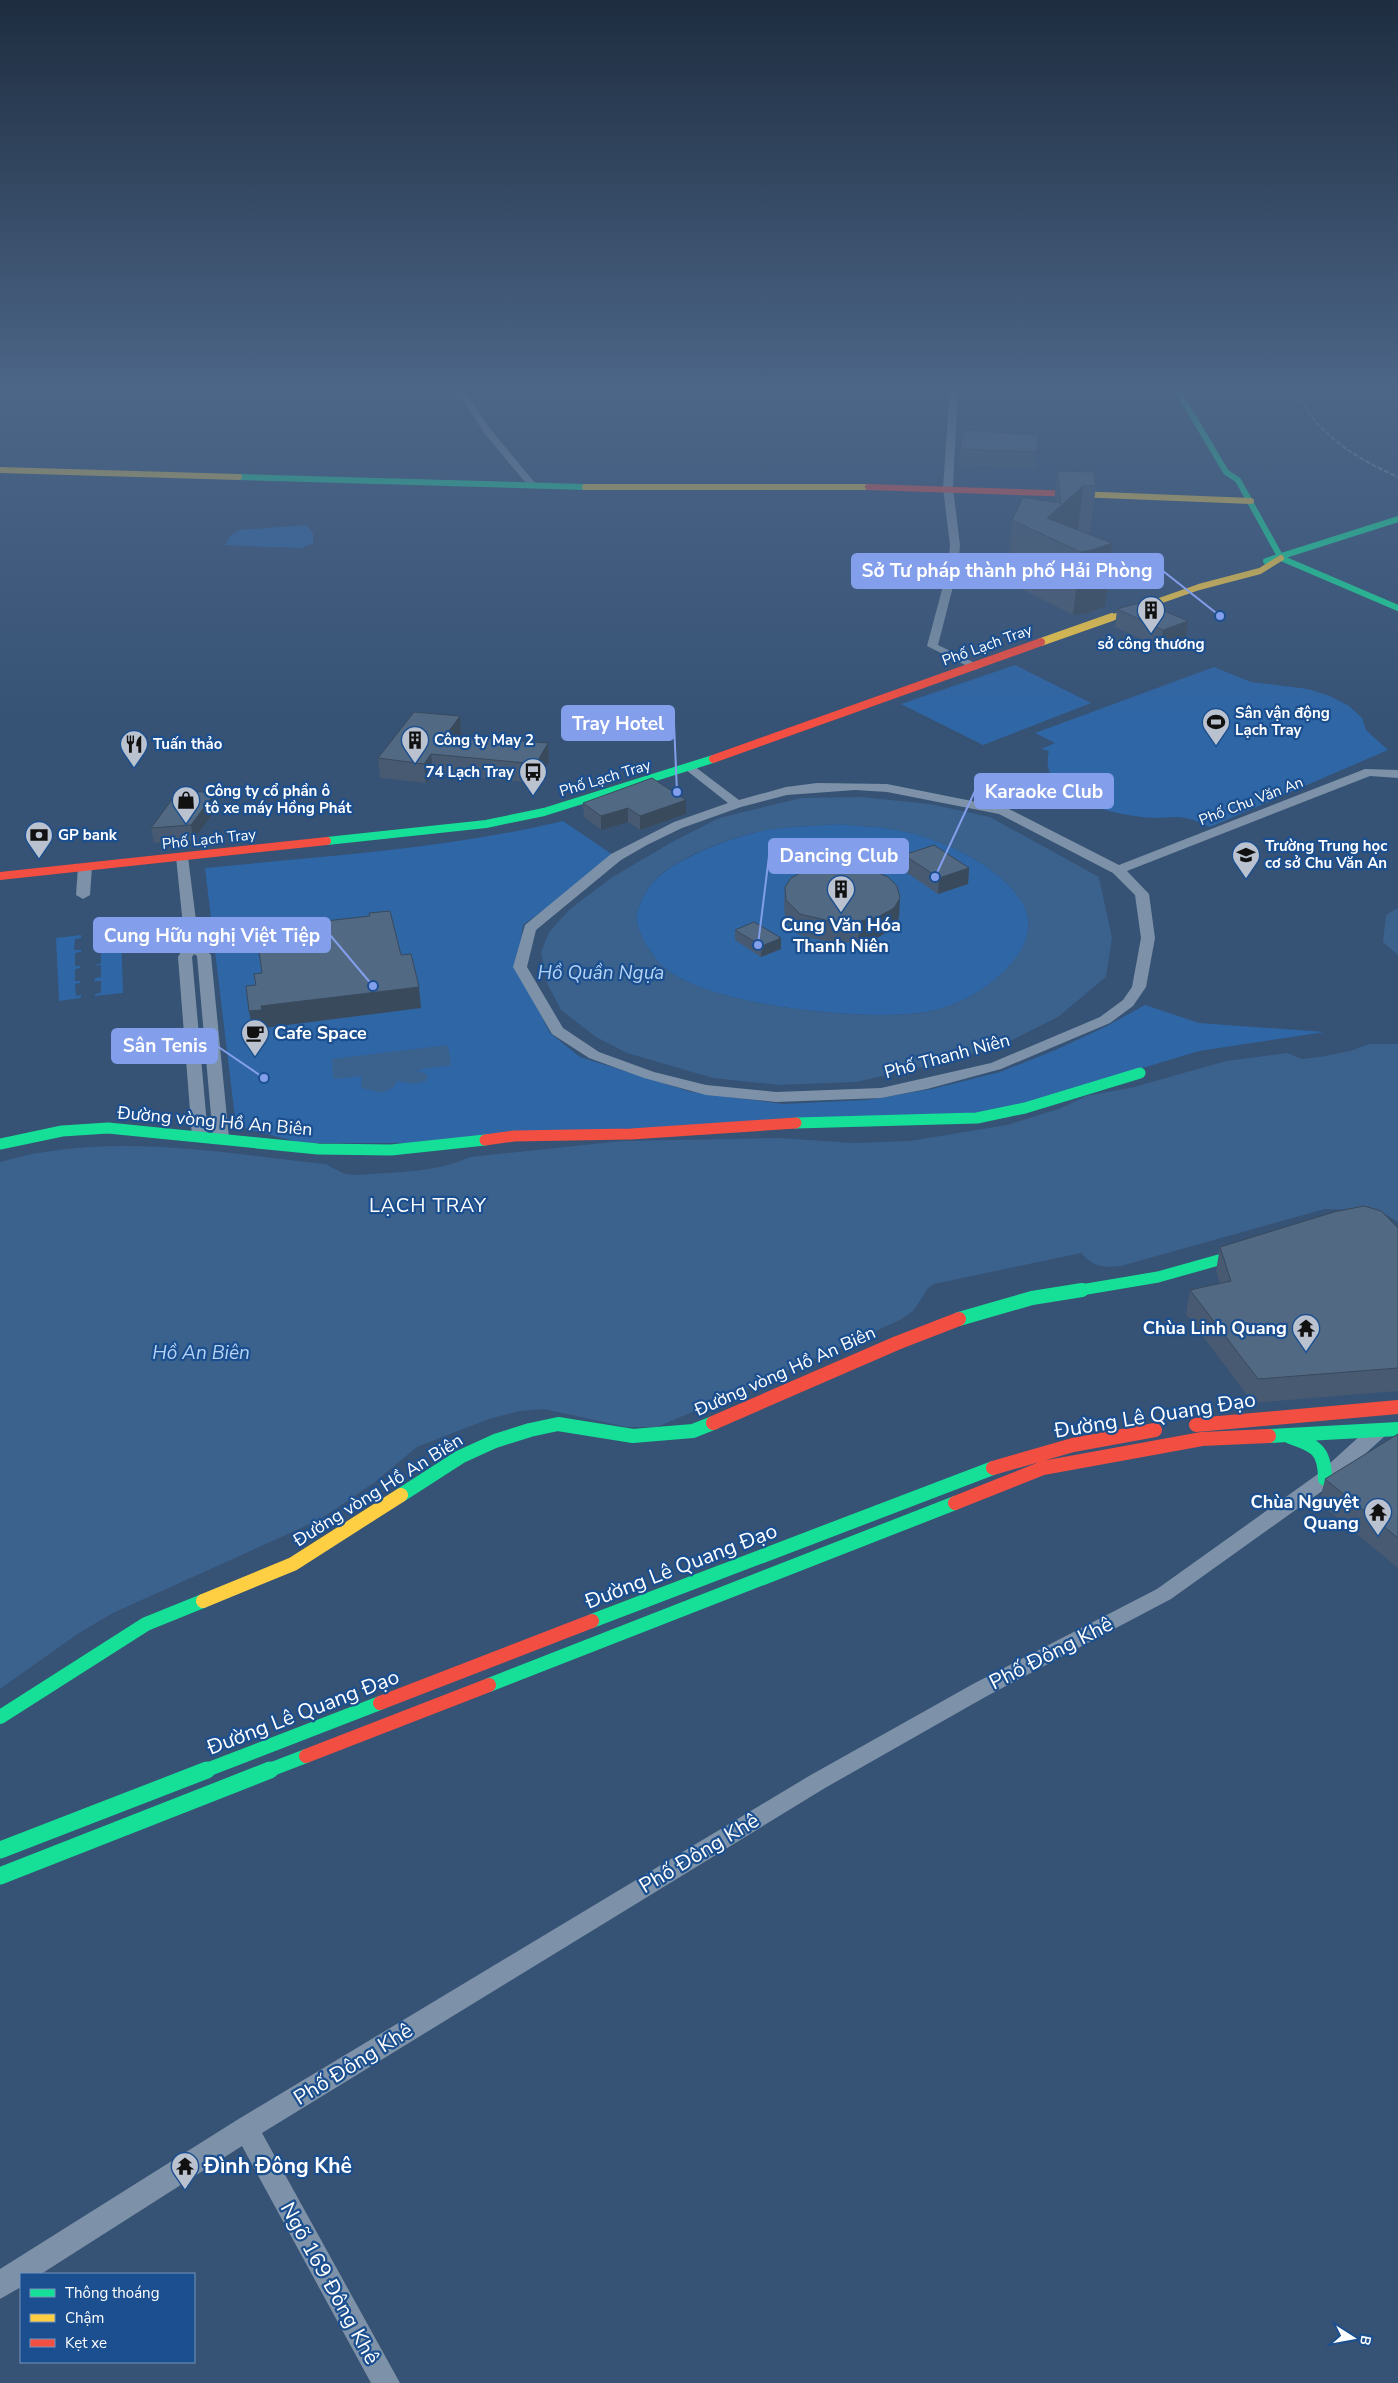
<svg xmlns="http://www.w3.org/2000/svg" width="1398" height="2383" viewBox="0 0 1398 2383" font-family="'Nunito Sans',sans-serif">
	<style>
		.green { fill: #2f66a5 }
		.water { fill: #3b618d; fill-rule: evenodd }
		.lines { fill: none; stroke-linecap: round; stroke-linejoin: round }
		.street { fill: #7d92a8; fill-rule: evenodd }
		.fast-far4 { stroke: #16e098; stroke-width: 6 }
		.fast-far3 { stroke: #16e098; stroke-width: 8 }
		.fast-far2 { stroke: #16e098; stroke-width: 11 }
		.fast-far1 { stroke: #16e098; stroke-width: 14 }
		.fast { stroke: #16e098; stroke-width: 17 }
		.slow-far2 { stroke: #ffcf43; stroke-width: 6 }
		.slow-far1 { stroke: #ffcf43; stroke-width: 8 }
		.slow { stroke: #ffcf43; stroke-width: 14 }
		.jam-far3 { stroke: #f24e42; stroke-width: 6 }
		.jam-far2 { stroke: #f24e42; stroke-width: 8 }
		.jam-far1 { stroke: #f24e42; stroke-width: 11 }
		.jam { stroke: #f24e42; stroke-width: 14 }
		.rail { stroke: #7e92a7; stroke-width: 2; stroke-dasharray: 5 2; stroke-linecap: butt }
		.wall { fill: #475a72 }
		.shaded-wall { fill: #394a5c }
		.building { fill: #526984; stroke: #394a5c }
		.labels { text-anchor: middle; stroke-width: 4.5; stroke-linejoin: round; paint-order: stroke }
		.far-poi-label { font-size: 15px; font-weight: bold; fill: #fff; stroke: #1b4f8f; text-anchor: start }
		.far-street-label { font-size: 15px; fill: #fff; stroke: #1b4f8f }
		.poi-label { font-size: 18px; font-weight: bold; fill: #fff; stroke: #1b4f8f; text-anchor: end }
		.street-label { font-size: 18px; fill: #fff; stroke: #1b4f8f }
		.water-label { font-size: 19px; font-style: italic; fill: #b5d3f5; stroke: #1b4f8f }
		.quarter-label { font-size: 20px; letter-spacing: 1px; fill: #fff; stroke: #1b4f8f }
		.near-street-label { font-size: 21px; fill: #fff; stroke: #1b4f8f }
		.near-poi-label { font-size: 21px; font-weight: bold; fill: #fff; stroke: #1b4f8f; text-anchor: start }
		.leader { fill: none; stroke: #839eea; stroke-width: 2 }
		.callout-dot { fill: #839eea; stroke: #1b4f8f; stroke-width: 2 }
		.callout { fill: #839eea; stroke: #839eea; stroke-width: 2 }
		.callout-label { font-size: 19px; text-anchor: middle; font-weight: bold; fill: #fff }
	</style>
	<rect width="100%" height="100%" fill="#365274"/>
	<path class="green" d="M306 525 313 533V543L302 548 225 545 230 536 240 530Z
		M1015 665 1091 703 983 745 901 704Z
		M1214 667 1251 682 1308 689 1330 696 1349 706 1362 718 1366 730 1388 750 1210 827C1202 824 1194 819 1185 818 1176 816 1164 818 1155 818 1119 816 1036 801 1049 751L1041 749 1055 743 1035 733Z
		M563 821 616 857 523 925 517 967 550 1033 580 1057 691 1092 783 1104 868 1100 932 1089 1000 1072 1053 1051 1105 1027 1145 1005 1199 1023 1325 1032 1199 1051 977 1118 452 1143H302L236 1126 205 868C325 856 446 849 563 821Z
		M838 824C855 826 873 826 890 829 934 835 995 862 1020 899 1033 917 1030 938 1018 956 997 983 966 1003 932 1011 875 1023 709 1007 665 968 658 963 652 954 647 946 632 921 634 910 650 886 669 859 739 834 772 829 794 826 816 826 838 824Z
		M121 931 123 993 95 996V994L101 993V981H94L95 978 101 977V965L94 966 101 963V950H94L101 948 100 935 93 936V933Z
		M81 935V938L75 939 74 950H81V952L75 953V966H80L81 968 75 969V981H80V983L75 984 76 996 81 995V998L59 1001 56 938Z"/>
	<path class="water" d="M396 387 423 388 440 393 438 396 429 399 387 395V390Z
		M861 797 930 804 990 817 1099 877 1112 938 1106 977 1058 1017 1000 1046 930 1065 856 1082 779 1085 713 1078 627 1053 596 1037 561 1010 547 983 541 952 549 932 570 909 611 878 672 842 719 818 801 798ZM838 824C855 826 873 826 890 829 934 835 995 862 1020 899 1033 917 1030 938 1017 956 997 983 966 1003 932 1011 875 1023 709 1007 665 968 658 963 652 954 647 946 632 921 634 910 650 886 669 858 738 834 772 829 794 826 816 826 838 824Z
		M1398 908V955L1383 942 1386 915Z
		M1369 1044H1398V1222L1380 1211 1325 1209 1121 1266C1103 1268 1094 1267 1081 1253L934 1284 928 1288 914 1310 900 1320 754 1386 657 1427H626L544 1409 520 1411 489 1419 417 1447 375 1482 319 1520 113 1613 79 1633 0 1689V1162C15 1158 30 1154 45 1152 137 1137 233 1154 325 1164L345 1174 356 1175C394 1172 435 1173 470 1157L622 1141 780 1138 853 1143 910 1141 1007 1125 1061 1108 1086 1096 1134 1087 1226 1061 1287 1053 1302 1059 1320 1057 1350 1051Z
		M448 1045 451 1065 416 1070 428 1075 426 1081 415 1084 397 1081 394 1087 382 1093 361 1088 362 1076 333 1079 332 1059Z"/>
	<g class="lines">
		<path class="street" d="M443 386H453L469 397 491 430 536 484V488H530L485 434 463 401Z
			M950 386H958L953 488 960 545 958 567 938 645 979 665 981 667 975 670 927 646 948 567 950 545 943 488Z
			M690 763 739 800 786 787 817 783 887 784 1007 808 1119 865 1365 769 1398 770V778L1370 776 1127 871 1149 894 1155 938 1146 987 1133 1006 1110 1023 1001 1069 927 1089 881 1098 776 1102 706 1095 644 1078 589 1058 552 1034 513 967 525 925 611 854 674 822 728 803 686 770 684 767 686 764ZM855 790 887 792 999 814 1113 873 1135 895 1141 938 1132 987 1123 1000 1100 1017 991 1063 881 1088 776 1092 706 1085 654 1072 599 1052 563 1028 527 967 536 930 621 860 647 845 682 828 741 807 787 795Z
			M182 853 188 857 199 944 211 955 229 1138 221 1143 213 1138 197 956 194 954 192 957 208 1136 200 1141 192 1136 178 957 185 945 176 857Z
			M85 863 92 867 90 895 83 899 76 895 78 867Z
			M1379 1424 1386 1425 1388 1430 1386 1435 1332 1484 1171 1599 987 1696 825 1788 262 2133 400 2383H371L242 2146 41 2274H21V2287L0 2299V2269L237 2120 809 1776 973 1684 1157 1589 1318 1474 1372 1425Z"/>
		<path class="fast-far4" d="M1175 386 1226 472 1238 480 1281 558
			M239 477 585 487
			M1281 558 1398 608
			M1266 561 1398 519"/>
		<path class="fast-far3" d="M327 841 486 824 544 812 713 759"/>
		<path class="fast-far2" d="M796 1123 977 1118 1025 1108 1140 1073
			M0 1144 62 1131 108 1128 318 1149 391 1150 485 1140
			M1075 1291 1158 1277 1247 1252"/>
		<path class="fast-far1" d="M959 1319 1032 1298 1082 1290
			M1269 1436 1398 1429
			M1290 1437C1316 1446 1325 1450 1325 1479
			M401 1495 460 1457 495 1441 530 1430 558 1424 633 1436 693 1431 713 1423
			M592 1621 993 1468
			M489 1685 955 1503
			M0 1717 146 1624 203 1601
			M204 1771 380 1703
			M267 1771 306 1756"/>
		<path class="fast" d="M0 1850 207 1770
			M0 1876 270 1770"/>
		<path class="slow-far2" d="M0 470 239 477
			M585 487H868
			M1077 494 1251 501
			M1108 619 1199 587 1260 571 1281 558"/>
		<path class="slow-far1" d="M1041 642 1112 617"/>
		<path class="slow" d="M203 1601 293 1564 401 1495"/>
		<path class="jam-far3" d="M868 487 1077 494"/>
		<path class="jam-far2" d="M713 759 1041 642
			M0 876 327 841"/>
		<path class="jam-far1" d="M485 1140 514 1136 631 1134 796 1123"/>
		<path class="jam" d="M713 1423 897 1343 959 1319
			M1196 1425 1398 1407
			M993 1468 1073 1445 1155 1430
			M955 1503 1043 1468 1202 1439 1269 1436
			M380 1703 592 1621
			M306 1756 489 1685"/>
		<path class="rail" d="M1295 386C1312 432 1355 458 1398 477"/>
	</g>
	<path class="wall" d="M1038 435 1035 468 959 465 960 449Z
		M1057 471 1096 486 1090 534 1112 543 1105 606 1085 614 1073 615 1007 582 1012 520 1054 502Z
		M1117 609 1188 621 1186 639 1161 648 1115 627Z
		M460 716 461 735 460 736 548 743 549 762 537 783 433 774 426 783 380 778 378 758Z
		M215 793 217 808 193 840 154 843 151 828Z
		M583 803 686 814 640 830 628 822 601 830 584 817Z
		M904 855 969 868 968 884 938 894 903 870Z
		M785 887 899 918 892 929 877 938 858 942 833 943 799 935 786 921 784 908Z
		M735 930 781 949 761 957 735 940Z
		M1398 1228V1391L1253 1403 1186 1314 1190 1290 1220 1284 1216 1271 1220 1247Z
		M1398 1434V1568L1319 1503 1325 1479Z"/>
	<path class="shaded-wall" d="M1083 486 1076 547 1047 518Z
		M1112 543 1105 606 1085 614 1073 615 1080 552Z
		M1188 621 1186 639 1161 648 1163 630Z
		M460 716 461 735 448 754 446 735Z
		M548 743 549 762 537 783 536 764Z
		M431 754 433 774 426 783 424 764Z
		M215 793 217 808 193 840 191 825Z
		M686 800V814L640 830V816Z
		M628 808V822L601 830V816Z
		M969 868 968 884 938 894 939 878Z
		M900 898 899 918 892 929 877 938 858 942 860 921Z
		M781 938V949L761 957 762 946Z
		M419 987 421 1008 264 1028 265 1032 253 1033 249 1011 261 1006Z"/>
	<path class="building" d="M964 430 1038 435 1037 452 960 449Z
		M1057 471 1094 472 1096 486H1083L1047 518 1112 543 1092 550 1080 552 1012 520 1023 497 1061 503Z
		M1143 602 1188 621 1163 630 1117 609Z
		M414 712 460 716 446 735 548 743 536 764 431 754 424 764 378 758Z
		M652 778 686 800 640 816 628 808 601 816 583 803Z
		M179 790 215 793 191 825 151 828Z
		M934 845 969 868 939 878 904 855Z
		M850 865 869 869 888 877 897 886 900 898 894 908 878 917 860 921 834 922 800 914 786 900 785 887 791 878 808 869Z
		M390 911 401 955 411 954 419 987 261 1006 262 1010 249 1011 246 986 256 985 254 974 262 973 256 929 370 916 369 913Z
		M754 922 781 938 762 946 735 930Z
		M1364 1206 1381 1211 1398 1228V1368L1258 1379 1190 1290 1231 1281 1220 1247 1334 1212Z
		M1398 1434V1538L1325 1479Z"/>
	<linearGradient id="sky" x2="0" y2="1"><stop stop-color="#1e2d40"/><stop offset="0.54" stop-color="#4c6688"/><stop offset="1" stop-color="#4c6688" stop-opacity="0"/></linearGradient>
	<rect width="1398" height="720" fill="url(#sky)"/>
	<defs>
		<g id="building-pin" transform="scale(1.4375)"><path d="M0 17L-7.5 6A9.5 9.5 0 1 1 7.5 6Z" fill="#b9c2ce" stroke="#1b4f8f"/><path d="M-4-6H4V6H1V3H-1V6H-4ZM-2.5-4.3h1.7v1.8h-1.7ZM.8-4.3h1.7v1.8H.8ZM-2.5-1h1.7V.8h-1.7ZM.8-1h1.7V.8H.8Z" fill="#111"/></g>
		<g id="stadium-pin" transform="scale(1.4375)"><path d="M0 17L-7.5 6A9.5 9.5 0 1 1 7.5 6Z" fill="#b9c2ce" stroke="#1b4f8f"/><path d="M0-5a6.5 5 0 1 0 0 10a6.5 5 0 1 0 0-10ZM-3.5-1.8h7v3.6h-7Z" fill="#111"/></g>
		<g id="restaurant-pin" transform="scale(1.4375)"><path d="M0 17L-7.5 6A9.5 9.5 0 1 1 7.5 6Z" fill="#b9c2ce" stroke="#1b4f8f"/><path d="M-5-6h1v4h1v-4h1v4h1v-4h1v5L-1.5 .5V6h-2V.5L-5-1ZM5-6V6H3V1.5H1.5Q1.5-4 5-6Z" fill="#111"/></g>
		<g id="bus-pin" transform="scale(1.4375)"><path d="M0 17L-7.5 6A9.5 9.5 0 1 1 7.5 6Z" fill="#b9c2ce" stroke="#1b4f8f"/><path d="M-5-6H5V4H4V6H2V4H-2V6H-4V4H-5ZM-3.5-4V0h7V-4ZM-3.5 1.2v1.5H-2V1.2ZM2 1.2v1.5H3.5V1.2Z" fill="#111"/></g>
		<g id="shop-pin" transform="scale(1.4375)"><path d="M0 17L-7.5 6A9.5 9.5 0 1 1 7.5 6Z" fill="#b9c2ce" stroke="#1b4f8f"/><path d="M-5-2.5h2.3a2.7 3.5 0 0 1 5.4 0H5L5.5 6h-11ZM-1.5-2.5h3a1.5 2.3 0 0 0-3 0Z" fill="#111"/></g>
		<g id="bank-pin" transform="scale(1.4375)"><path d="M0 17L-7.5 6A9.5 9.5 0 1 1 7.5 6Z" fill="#b9c2ce" stroke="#1b4f8f"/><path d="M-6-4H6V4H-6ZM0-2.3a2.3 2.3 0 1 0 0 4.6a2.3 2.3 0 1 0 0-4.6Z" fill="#111"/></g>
		<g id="school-pin" transform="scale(1.4375)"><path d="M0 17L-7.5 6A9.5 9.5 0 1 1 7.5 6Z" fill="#b9c2ce" stroke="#1b4f8f"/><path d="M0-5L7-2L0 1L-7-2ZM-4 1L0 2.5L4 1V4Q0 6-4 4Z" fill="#111"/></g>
		<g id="cafe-pin" transform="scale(1.4375)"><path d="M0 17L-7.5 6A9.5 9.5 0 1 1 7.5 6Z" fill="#b9c2ce" stroke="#1b4f8f"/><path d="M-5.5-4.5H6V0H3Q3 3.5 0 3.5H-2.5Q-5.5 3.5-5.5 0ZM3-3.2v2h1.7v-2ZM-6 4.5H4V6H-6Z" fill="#111"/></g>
		<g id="temple-pin" transform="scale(1.4375)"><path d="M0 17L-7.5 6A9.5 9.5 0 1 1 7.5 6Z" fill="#b9c2ce" stroke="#1b4f8f"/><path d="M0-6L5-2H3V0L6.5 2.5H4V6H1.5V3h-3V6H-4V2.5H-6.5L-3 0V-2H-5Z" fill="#111"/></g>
	</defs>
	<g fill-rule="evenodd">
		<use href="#building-pin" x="1151" y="610"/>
		<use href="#stadium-pin" x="1216" y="722"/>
		<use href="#building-pin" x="415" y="740"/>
		<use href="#restaurant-pin" x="134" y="744"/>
		<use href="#bus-pin" x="533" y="772"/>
		<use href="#shop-pin" x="186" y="800"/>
		<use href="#bank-pin" x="39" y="835"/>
		<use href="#school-pin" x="1246" y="855"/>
		<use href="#building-pin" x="841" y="889"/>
		<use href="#cafe-pin" x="255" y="1033"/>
		<use href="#temple-pin" x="1306" y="1328"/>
		<use href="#temple-pin" x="1378" y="1512"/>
		<use href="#temple-pin" x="185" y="2166"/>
	</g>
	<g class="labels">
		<g class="far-poi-label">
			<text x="1151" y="649" text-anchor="middle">sở công thương</text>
			<text x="1235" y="718">Sân vận động<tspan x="1235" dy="17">Lạch Tray</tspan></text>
			<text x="434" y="745">Công ty May 2</text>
			<text x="153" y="749">Tuấn thảo</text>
			<text x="514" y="777" text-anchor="end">74 Lạch Tray</text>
			<text x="205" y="796">Công ty cổ phần ô<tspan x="205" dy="17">tô xe máy Hồng Phát</tspan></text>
			<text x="58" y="840">GP bank</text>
			<text x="1265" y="851">Trường Trung học<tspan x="1265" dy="17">cơ sở Chu Văn An</tspan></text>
		</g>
		<g class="far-street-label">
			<text transform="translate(987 645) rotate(-20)" y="5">Phố Lạch Tray</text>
			<text transform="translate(605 778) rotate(-17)" y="5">Phố Lạch Tray</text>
			<text transform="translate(1251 801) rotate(-21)" y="5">Phố Chu Văn An</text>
			<text transform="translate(209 839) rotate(-6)" y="5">Phố Lạch Tray</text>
		</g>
		<g class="poi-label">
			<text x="841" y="931" text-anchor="middle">Cung Văn Hóa<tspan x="841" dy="21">Thanh Niên</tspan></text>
			<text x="274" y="1039" text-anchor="start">Cafe Space</text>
			<text x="1287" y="1334">Chùa Linh Quang</text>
			<text x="1359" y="1508">Chùa Nguyệt<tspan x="1359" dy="21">Quang</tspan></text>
		</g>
		<g class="street-label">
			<text transform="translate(947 1056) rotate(-15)" y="6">Phố Thanh Niên</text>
			<text transform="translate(215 1121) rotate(5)" y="6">Đường vòng Hồ An Biên</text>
			<text transform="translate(785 1371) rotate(-24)" y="6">Đường vòng Hồ An Biên</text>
			<text transform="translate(378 1490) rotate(-32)" y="6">Đường vòng Hồ An Biên</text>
		</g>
		<g class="water-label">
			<text x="601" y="979">Hồ Quần Ngựa</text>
			<text x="201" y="1359">Hồ An Biên</text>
		</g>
		<g class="quarter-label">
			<text x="428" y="1212">LẠCH TRAY</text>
		</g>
		<g class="near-street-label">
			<text transform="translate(1155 1415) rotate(-9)" y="7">Đường Lê Quang Đạo</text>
			<text transform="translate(681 1566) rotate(-21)" y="7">Đường Lê Quang Đạo</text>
			<text transform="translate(1051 1653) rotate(-27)" y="7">Phố Đông Khê</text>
			<text transform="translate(303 1712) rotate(-21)" y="7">Đường Lê Quang Đạo</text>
			<text transform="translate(699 1853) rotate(-31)" y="7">Phố Đông Khê</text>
			<text transform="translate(353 2064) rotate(-32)" y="7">Phố Đông Khê</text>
			<text transform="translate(330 2283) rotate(61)" y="7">Ngõ 169 Đông Khê</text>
		</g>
		<g class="near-poi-label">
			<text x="204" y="2173">Đình Đông Khê</text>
		</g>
	</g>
	<path class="leader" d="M1220 616L1163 571M677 792L674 723M935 877L975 791M758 945L769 856M373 986L330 935M264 1078L217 1046"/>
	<g class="callout-dot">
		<circle cx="1220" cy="616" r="5"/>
		<circle cx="677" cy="792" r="5"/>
		<circle cx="935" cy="877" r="5"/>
		<circle cx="758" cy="945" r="5"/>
		<circle cx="373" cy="986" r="5"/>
		<circle cx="264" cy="1078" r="5"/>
	</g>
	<g class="callout">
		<rect x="852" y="554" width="311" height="34" rx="5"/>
		<rect x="562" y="706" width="112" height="34" rx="5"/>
		<rect x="975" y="774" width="138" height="34" rx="5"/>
		<rect x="769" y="839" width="139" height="34" rx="5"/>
		<rect x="94" y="918" width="236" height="34" rx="5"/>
		<rect x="112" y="1029" width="105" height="34" rx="5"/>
	</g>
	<g class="callout-label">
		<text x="1007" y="577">Sở Tư pháp thành phố Hải Phòng</text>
		<text x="618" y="730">Tray Hotel</text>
		<text x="1044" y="798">Karaoke Club</text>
		<text x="839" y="862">Dancing Club</text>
		<text x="212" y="942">Cung Hữu nghị Việt Tiệp</text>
		<text x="165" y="1052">Sân Tenis</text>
	</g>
	<rect x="20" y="2273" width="175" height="90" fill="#1b4f8f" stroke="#7695bc"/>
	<rect x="30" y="2289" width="25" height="8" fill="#16e098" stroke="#7695bc"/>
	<text x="65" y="2298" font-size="15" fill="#ffffff">Thông thoáng</text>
	<rect x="30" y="2314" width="25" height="8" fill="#ffcf43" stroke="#7695bc"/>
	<text x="65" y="2323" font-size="15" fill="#ffffff">Chậm</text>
	<rect x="30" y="2339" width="25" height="8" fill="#f24e42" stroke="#7695bc"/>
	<text x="65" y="2348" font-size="15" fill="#ffffff">Kẹt xe</text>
	<g transform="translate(1353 2338) rotate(101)" stroke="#1b4f8f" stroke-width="4" paint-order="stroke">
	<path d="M0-4L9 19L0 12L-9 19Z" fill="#ffffff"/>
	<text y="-8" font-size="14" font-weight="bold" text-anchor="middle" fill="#ffffff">B</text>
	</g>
</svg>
